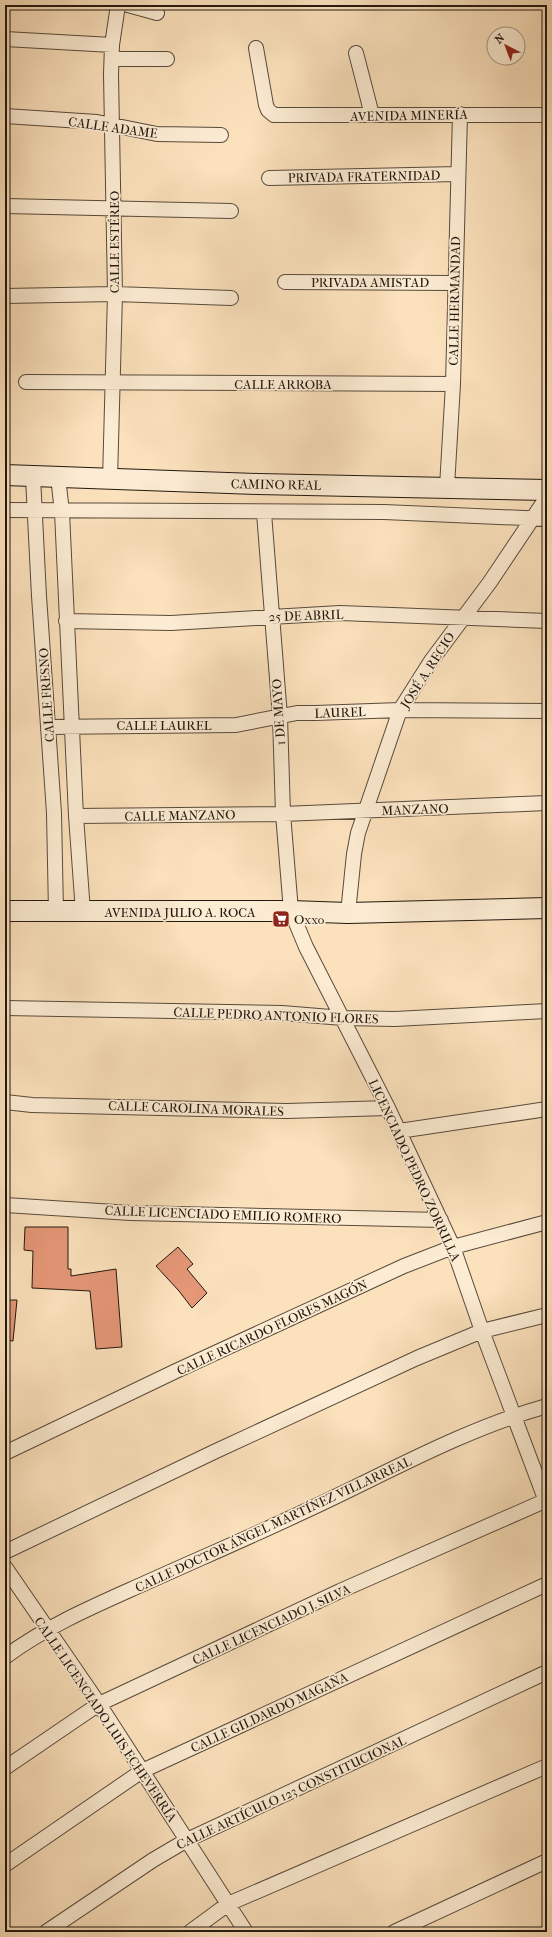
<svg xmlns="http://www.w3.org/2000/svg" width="552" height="1937" viewBox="0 0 552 1937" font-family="'IM FELL French Canon',serif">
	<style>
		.building { fill: #e59777; stroke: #221810 }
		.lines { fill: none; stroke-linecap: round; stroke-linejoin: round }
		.street-casing { stroke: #584a3b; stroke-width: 16 }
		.secondary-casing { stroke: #221810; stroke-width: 22 }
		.street { stroke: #fcecd3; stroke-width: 14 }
		.secondary { stroke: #fcecd3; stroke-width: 20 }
		.labels { text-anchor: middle; stroke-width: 3.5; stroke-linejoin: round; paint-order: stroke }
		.street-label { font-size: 13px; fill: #221810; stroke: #fcecd3 }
		.poi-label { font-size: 13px; fill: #221810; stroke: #fcecd3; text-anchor: start }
	</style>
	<rect width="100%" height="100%" fill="#fbe1bc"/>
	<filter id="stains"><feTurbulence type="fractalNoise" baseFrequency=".005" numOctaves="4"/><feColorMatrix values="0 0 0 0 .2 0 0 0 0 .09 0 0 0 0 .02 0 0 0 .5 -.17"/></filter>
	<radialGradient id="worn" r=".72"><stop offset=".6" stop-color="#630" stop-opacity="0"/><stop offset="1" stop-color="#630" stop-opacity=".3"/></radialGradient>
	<path class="building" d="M25 1227H68V1269H71V1276L116 1269 122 1347 96 1349 90 1291 32 1288 33 1251 24 1250Z
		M178 1247 193 1264 187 1269 207 1293 192 1308 179 1291 156 1266Z
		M5 1300H17L13 1341 5 1340Z"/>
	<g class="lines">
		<g class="street-casing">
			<path id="street" d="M128 5 157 13
				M5 39 112 45
				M256 48 266 105 268 110 274 115H547
				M356 53 372 115
				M112 59H167
				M5 116 97 122 157 134 221 135
				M269 178 458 174
				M5 206 231 211
				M285 282 454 283
				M5 296 115 294 231 298
				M26 382 453 384
				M33 477 39 596 54 813 56 912
				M58 477 62 512 76 816 83 912
				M110 480 115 294 111 74 112 45 118 5
				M447 487 453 384 460 114
				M5 510 384 512 547 519
				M264 513 280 717 283 814 291 911 306 947 388 1108 453 1247 482 1331 547 1504
				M66 621 171 623 340 613 547 621
				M48 727 236 725 297 713H315L400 710 547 711
				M76 816 283 814 547 803
				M348 913 354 854 358 833 400 710 431 661 490 582 547 497
				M5 1008 282 1013 343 1018 395 1019 547 1011
				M5 1102 32 1105 287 1111 388 1108
				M399 1131 547 1109
				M5 1205 131 1213 441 1220
				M5 1453 176 1371 404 1266 453 1247 547 1222
				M5 1552 216 1451 417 1358 482 1331 547 1315
				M5 1567 99 1704 246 1932
				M5 1657C47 1626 94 1606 141 1585 194 1561 248 1538 301 1513 382 1476 461 1430 547 1406
				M5 1768 99 1704 340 1591 547 1500
				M5 1865 142 1771 547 1584
				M46 1932 153 1860 187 1840 547 1672
				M190 1932 228 1904 547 1766
				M394 1932 547 1861"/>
		</g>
		<g class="secondary-casing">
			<path id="secondary" d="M5 475 258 484 547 490
				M5 911H291L348 913 547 908"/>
		</g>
		<use href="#street" class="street"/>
		<use href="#secondary" class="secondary"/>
	</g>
	<defs>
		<g id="supermarket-square" transform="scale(0.9)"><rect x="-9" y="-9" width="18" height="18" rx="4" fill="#8f2418" stroke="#fcecd3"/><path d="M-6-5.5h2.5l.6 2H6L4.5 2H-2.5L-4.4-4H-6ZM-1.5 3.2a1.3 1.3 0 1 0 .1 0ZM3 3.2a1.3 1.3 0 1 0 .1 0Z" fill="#fff"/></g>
	</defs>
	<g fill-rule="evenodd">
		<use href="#supermarket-square" x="281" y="919"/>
	</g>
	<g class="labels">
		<g class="street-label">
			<text transform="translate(409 115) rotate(-1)" y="5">AVENIDA MINERÍA</text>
			<text transform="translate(113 127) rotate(8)" y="5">CALLE ADAME</text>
			<text transform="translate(364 176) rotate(-1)" y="5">PRIVADA FRATERNIDAD</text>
			<text transform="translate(114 242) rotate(-90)" y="5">CALLE ESTÉREO</text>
			<text x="370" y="287">PRIVADA AMISTAD</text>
			<text transform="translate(454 301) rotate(-89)" y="5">CALLE HERMANDAD</text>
			<text x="283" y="389">CALLE ARROBA</text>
			<text transform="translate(276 484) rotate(1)" y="5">CAMINO REAL</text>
			<text transform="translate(306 615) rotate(-2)" y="5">25 DE ABRIL</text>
			<text transform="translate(427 670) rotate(-57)" y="5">JOSÉ A. RECIO</text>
			<text transform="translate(46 695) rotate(-94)" y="5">CALLE FRESNO</text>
			<text transform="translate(278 712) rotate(-94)" y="5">1 DE MAYO</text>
			<text transform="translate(340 712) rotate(-2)" y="5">LAUREL</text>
			<text x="164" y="730">CALLE LAUREL</text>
			<text transform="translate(415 809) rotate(-2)" y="5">MANZANO</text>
			<text transform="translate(180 815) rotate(-1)" y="5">CALLE MANZANO</text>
			<text x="180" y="917">AVENIDA JULIO A. ROCA</text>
			<text transform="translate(276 1015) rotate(2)" y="5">CALLE PEDRO ANTONIO FLORES</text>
			<text transform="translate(196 1108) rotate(2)" y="5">CALLE CAROLINA MORALES</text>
			<text transform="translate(415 1170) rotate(65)" y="5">LICENCIADO PEDRO ZORRILLA</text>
			<text transform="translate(223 1214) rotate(2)" y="5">CALLE LICENCIADO EMILIO ROMERO</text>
			<text transform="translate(272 1327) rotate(-25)" y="5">CALLE RICARDO FLORES MAGÓN</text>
			<text transform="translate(273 1524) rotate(-25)" y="5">CALLE DOCTOR ÁNGEL MARTÍNEZ VILLARREAL</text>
			<text transform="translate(271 1624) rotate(-25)" y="5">CALLE LICENCIADO J. SILVA</text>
			<text transform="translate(269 1712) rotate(-25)" y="5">CALLE GILDARDO MAGAÑA</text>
			<text transform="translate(106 1719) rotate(56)" y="5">CALLE LICENCIADO LUIS ECHEVERRÍA</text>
			<text transform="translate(291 1792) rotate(-25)" y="5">CALLE ARTÍCULO 123 CONSTITUCIONAL</text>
		</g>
		<g class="poi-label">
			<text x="294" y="924">Oxxo</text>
		</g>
	</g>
	<rect width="552" height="1937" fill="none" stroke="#fbe1bc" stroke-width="20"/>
	<rect x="6" y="6" width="540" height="1925" fill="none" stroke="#221810" stroke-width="2"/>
	<rect x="10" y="10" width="532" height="1917" fill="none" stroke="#221810"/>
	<g transform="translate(506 46) rotate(318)"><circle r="19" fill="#fcecd3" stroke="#a59785"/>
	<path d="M0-3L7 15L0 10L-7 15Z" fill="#8f2418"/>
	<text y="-6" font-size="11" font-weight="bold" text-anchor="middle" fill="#221810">N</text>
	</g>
	<rect width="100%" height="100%" filter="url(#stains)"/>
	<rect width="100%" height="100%" fill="url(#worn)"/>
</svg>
